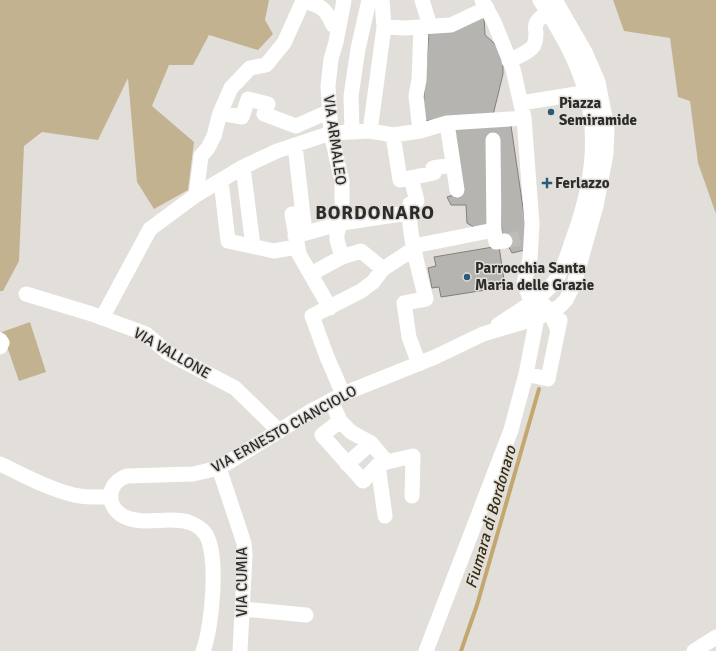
<svg xmlns="http://www.w3.org/2000/svg" width="716" height="651" viewBox="0 0 716 651" font-family="Signika,sans-serif">
	<style>
		.green { fill: #c3b290 }
		.lines { fill: none; stroke-linecap: round; stroke-linejoin: round }
		.stream { stroke: #c2a86f; stroke-width: 4 }
		.building { fill: #b6b4b0; stroke: #83807c }
		.minor-tunnel { stroke: #bebbb8; stroke-width: 15; stroke-dasharray: 15 8; stroke-linecap: butt }
		.minor { stroke: #fff; stroke-width: 15 }
		.poi-dot { fill: #295c79; stroke: #e2dfdb; stroke-width: 1.5 }
		.labels { text-anchor: middle; stroke-width: 3; stroke-linejoin: round; paint-order: stroke }
		.poi-label { font-size: 15px; font-weight: bold; fill: #2d2c2a; stroke: #e2dfdb; text-anchor: start }
		.street-label { font-size: 15px; fill: #2d2c2a; stroke: #e2dfdb }
		.water-label { font-size: 16px; font-style: italic; fill: #382d13; stroke: #e2dfdb }
		.district-label { font-size: 19px; font-weight: bold; letter-spacing: 1px; fill: #2d2c2a; stroke: #e2dfdb }
	</style>
	<rect width="100%" height="100%" fill="#e2dfdb"/>
	<path class="green" d="M0 0H269L265 20 273 34 258 50 209 35 193 65H169L152 106 194 142 188 190 154 209 137 182 128 78 98 140 42 132 24 146 19 261 3 291H0Z
		M613 0H716V214L698 163 690 101 678 97 670 38 624 31Z
		M30 322 46 372 19 381 2 332Z"/>
	<g class="lines">
		<path class="stream" d="M461 651 477 605 539 389"/>
	</g>
	<path class="building" d="M484 17 485 35 494 43 500 51 503 62V74L493 115 422 121 429 33Z
		M510 119 529 249 512 253 502 235 498 148 493 229 480 231 467 223 466 205H451L447 197 464 192 448 125Z
		M499 246 505 287 441 297 439 287 432 288 428 268 436 266 434 257Z"/>
	<g class="lines">
		<path class="minor-tunnel" d="M505 241 527 237"/>
		<path class="minor" d="M422 0 430 26
			M482 0 494 22 513 69 524 118 532 224 530 259 524 283 529 296 544 305 550 312 558 330
			M384 27 405 28 451 25 487 8
			M509 61C516 57 530 52 534 45 541 28 526 27 548 12
			M521 103 576 94
			M220 113 242 117 248 99 268 104 264 114 296 126 330 111
			M447 123 457 190
			M352 131 351 96 358 49 369 0
			M370 131 384 27 382 0
			M420 131 416 96 419 80 421 27
			M393 135 400 180 434 173 433 168 452 165
			M493 140 494 230
			M295 145 305 233
			M243 167 253 246
			M411 178 417 201 410 204C406 226 420 276 426 299L404 303 409 337 419 364
			M221 181 228 241 274 251 296 247
			M196 195 201 156 208 148 214 136 220 113 231 88 250 68 266 65 284 43 303 1C321 6 325 7 333 25L339 26
			M292 214 299 254 330 308
			M295 236 342 223 408 213
			M414 246 494 230 496 242 505 241
			M342 257 337 240V233L342 219V182L331 133 328 86 331 59 336 42 344 0
			M311 274 342 257 361 251 383 269
			M26 294 92 314 146 334 168 353 235 388 279 431
			M102 318 150 229 196 195 243 167 277 151 331 133 370 131 393 135 420 131 447 123 524 118
			M498 325C515 313 534 303 549 288 564 273 568 251 575 233 608 139 594 81 540 0
			M0 340 2 343 0 347
			M526 374 548 379 560 320
			M343 394 327 357 312 316 361 291 373 282 383 269 415 248
			M331 400 340 421 351 432 371 443 387 462 378 465 385 516
			M340 421 322 435 363 481 378 465
			M387 462 413 456 412 496
			M0 464C24 475 48 489 74 495 86 498 98 497 111 497
			M347 464 371 443
			M219 468 244 543 245 555 240 651
			M243 609 306 615
			M203 651C212 629 220 550 204 532 200 527 194 524 188 522 168 516 144 526 125 517 105 507 106 483 127 476L193 474 219 468 313 410 343 394 435 357 483 334 537 318 559 307 566 300 574 284 596 206 606 154 607 128 598 82 585 52 555 0
			M426 651 511 430 526 374 537 318V311
			M694 651 716 637"/>
	</g>
	<g class="poi-dot">
		<circle cx="551" cy="112" r="4"/>
		<path d="M545 177h4v4h4v4h-4v4h-4v-4h-4v-4h4z"/>
		<circle cx="467" cy="277" r="4"/>
	</g>
	<g class="labels">
		<g class="poi-label">
			<text x="559" y="108">Piazza<tspan x="559" dy="17">Semiramide</tspan></text>
			<text x="555" y="188">Ferlazzo</text>
			<text x="475" y="273">Parrocchia Santa<tspan x="475" dy="17">Maria delle Grazie</tspan></text>
		</g>
		<g class="street-label">
			<text transform="translate(335 140) rotate(82)" y="5">VIA ARMALEO</text>
			<text transform="translate(172 353) rotate(30)" y="5">VIA VALLONE</text>
			<text transform="translate(284 429) rotate(-29)" y="5">VIA ERNESTO CIANCIOLO</text>
			<text transform="translate(242 582) rotate(-90)" y="5">VIA CUMIA</text>
		</g>
		<g class="water-label">
			<text transform="translate(490 517) rotate(-74)" y="6">Fiumara di Bordonaro</text>
		</g>
		<g class="district-label">
			<text x="375" y="219">BORDONARO</text>
		</g>
	</g>
</svg>
